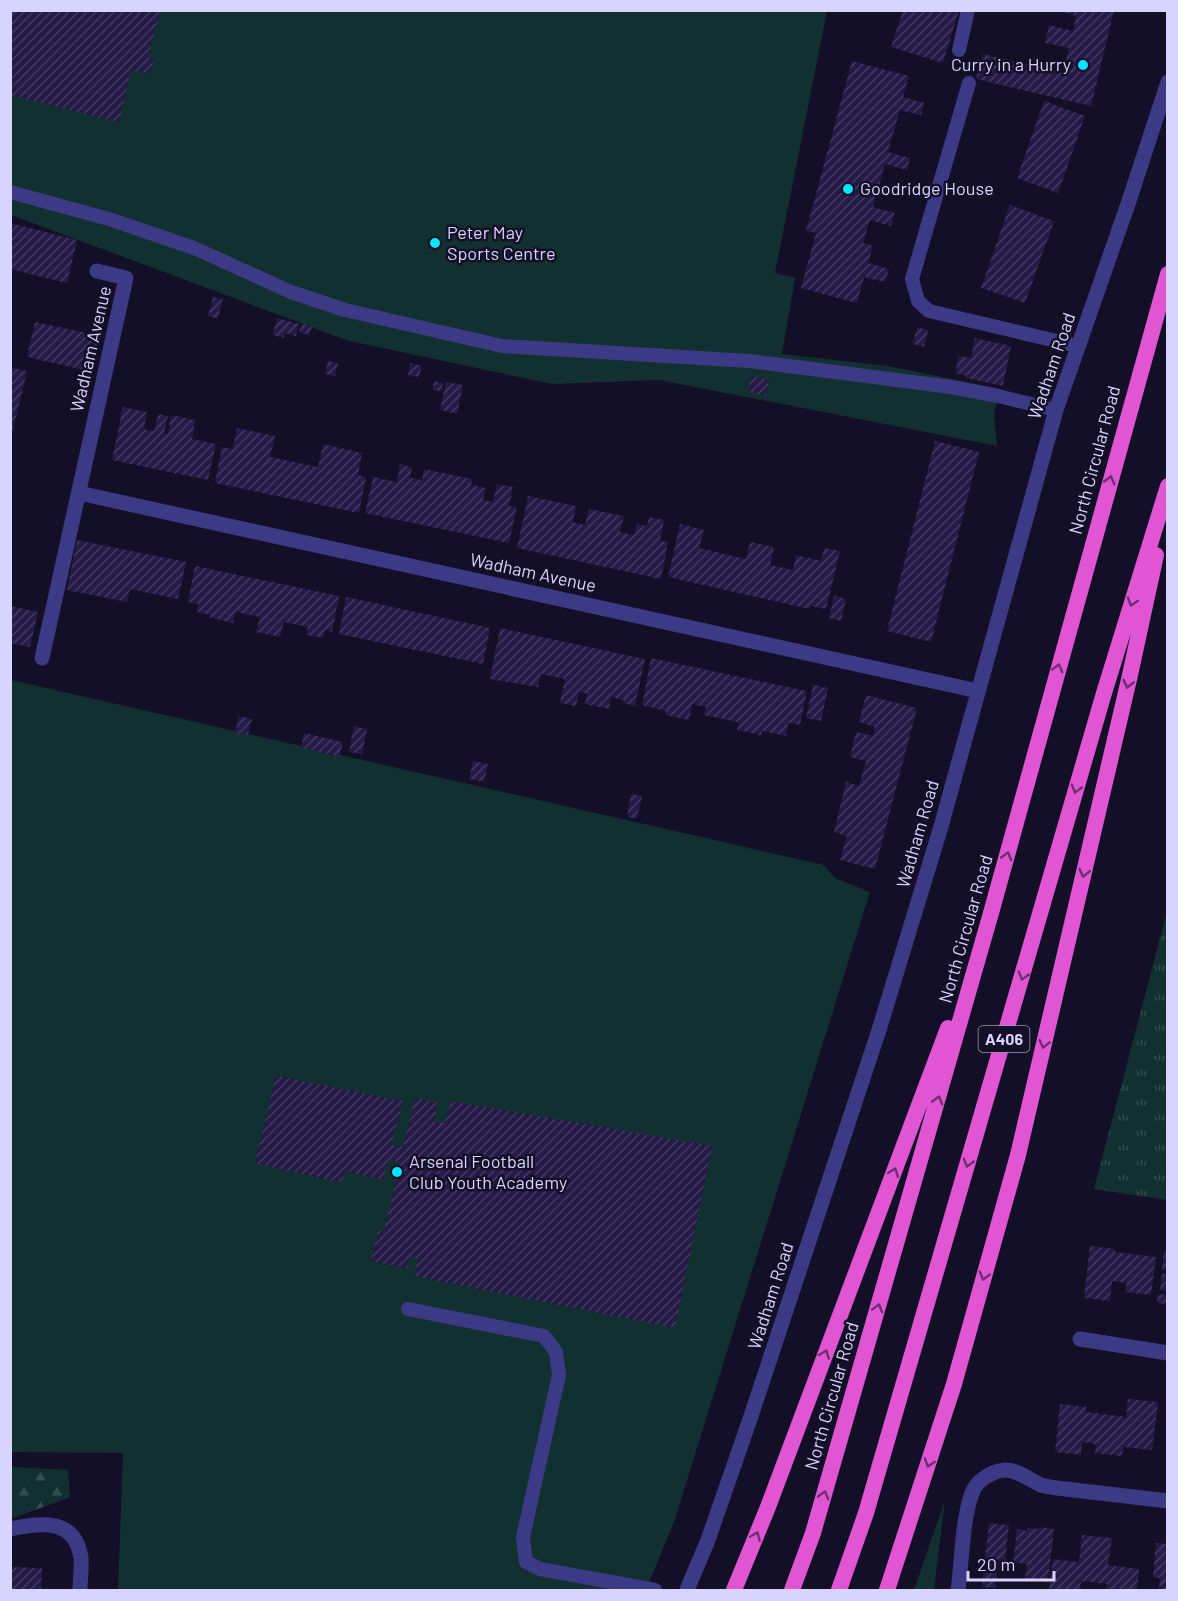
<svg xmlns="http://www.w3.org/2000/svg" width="1178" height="1601" viewBox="0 0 1178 1601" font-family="Barlow,sans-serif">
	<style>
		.grass { fill: #12302f }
		.forest { fill: url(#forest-firs) }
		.park { fill: url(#park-tufts) }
		.building { fill: url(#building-hatch) }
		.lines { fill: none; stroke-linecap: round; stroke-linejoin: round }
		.service { stroke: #3d3a85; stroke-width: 14 }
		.minor { stroke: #3d3a85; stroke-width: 15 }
		.tertiary { stroke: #3d3a85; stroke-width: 15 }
		.trunk { stroke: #e055d1; stroke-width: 16 }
		.oneway { stroke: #6f2e73 }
		.poi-dot { fill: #00e5ff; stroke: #130f26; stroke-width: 2 }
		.labels { text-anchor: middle; stroke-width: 5; stroke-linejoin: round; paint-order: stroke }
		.shield { fill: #130f26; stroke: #9e99be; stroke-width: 1.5 }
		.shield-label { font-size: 16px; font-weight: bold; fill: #d9d4ff }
		.poi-label { font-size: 18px; fill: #d9d4ff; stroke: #130f26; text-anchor: start }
		.street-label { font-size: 18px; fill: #d9d4ff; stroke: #130f26 }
	</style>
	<defs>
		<pattern id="forest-firs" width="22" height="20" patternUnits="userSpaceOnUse" patternTransform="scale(1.5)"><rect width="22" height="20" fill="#12302f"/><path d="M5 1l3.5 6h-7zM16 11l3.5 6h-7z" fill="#344d4e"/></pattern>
		<pattern id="park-tufts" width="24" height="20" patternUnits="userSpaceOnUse" patternTransform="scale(1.5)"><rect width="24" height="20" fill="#12302f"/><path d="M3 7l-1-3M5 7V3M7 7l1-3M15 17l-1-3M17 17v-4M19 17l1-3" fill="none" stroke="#344d4e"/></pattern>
		<pattern id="building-hatch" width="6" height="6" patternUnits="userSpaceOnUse" patternTransform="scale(1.5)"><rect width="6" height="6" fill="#241b47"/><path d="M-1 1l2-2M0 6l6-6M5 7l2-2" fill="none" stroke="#433b63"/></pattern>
	</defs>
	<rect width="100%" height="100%" fill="#130f26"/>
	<path class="grass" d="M10 11H827L775 273 795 278 782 354 888 366 1001 389 994 412 997 446 659 380 552 384 349 341 11 215Z
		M11 680 824 865 835 878 870 892 674 1522 646 1590H118L123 1453 11 1452Z
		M945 1500 934 1590H914Z"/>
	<path class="forest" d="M11 1467 68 1470 70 1497 11 1519Z"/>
	<path class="park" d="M1167 912V1200L1094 1189Z"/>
	<path class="building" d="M10 10H160L148 58 154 59 150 74 131 70 119 122 10 95Z
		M903 10H959L943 63 891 47Z
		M1057 10H1114L1091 106 976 79 983 54 1063 73 1069 48 1045 43 1049 25 1073 31 1076 16Z
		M852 61 909 76 903 97 924 103 921 115 900 110 888 152 910 158 907 170 885 164 873 207 895 213 891 226 870 220 863 243 873 246 868 263 889 269 885 282 864 277 857 303 801 288 816 233 806 231Z
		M1044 101 1085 116 1058 193 1017 178Z
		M1010 205 1054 221 1025 303 981 288Z
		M10 223 77 240 67 283 10 269Z
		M213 297 223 299 218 319 208 316Z
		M277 318 299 324 296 336 285 333 284 338 273 335Z
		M35 322 101 336 93 372 27 357Z
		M302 323 312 327 309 335 299 332Z
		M917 327 928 330 924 347 913 344Z
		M975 338 1011 346 1003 386 966 378 967 376 955 373 959 356 971 358Z
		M328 361 338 363 335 376 325 374Z
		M410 363 422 366 419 377 408 375Z
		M10 367 27 371 11 438H10Z
		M752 376 769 380 766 396 748 391Z
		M434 381 443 383 442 391 433 390Z
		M446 382 463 385 457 414 440 410Z
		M123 407 147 412 144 429 154 431 158 414 168 416 164 433 168 434 171 415 195 420 192 439 216 444 208 480 112 460Z
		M237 428 275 436 270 457 318 467 323 444 362 453 358 475 366 477 359 513 215 483 222 447 233 449Z
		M935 441 979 452 931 642 887 631Z
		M400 464 412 467 410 478 422 480 424 469 472 479 471 485 486 488 483 500 493 502 497 484 513 487 509 506 517 507 509 543 365 513 373 477 397 482Z
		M528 496 576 506 573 522 585 525 589 509 624 516 620 532 634 535 637 524 647 526 649 517 664 520 660 541 668 542 661 579 517 548Z
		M680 524 704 530 699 548 746 559 750 542 774 547 770 565 793 570 796 555 821 561 824 548 840 551 826 609 810 606 809 609 668 577Z
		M77 540 186 562 178 599 130 589 127 602 67 590Z
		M195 566 339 596 332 632 325 630 323 638 306 635 308 627 284 622 280 637 256 632 260 617 236 612 233 623 209 617 210 615 197 612 198 604 188 602Z
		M834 596 846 599 841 621 829 618Z
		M346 597 490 628 483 664 339 634Z
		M10 606 38 612 30 647 10 643Z
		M500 628 645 659 635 706 623 703 624 700 611 697 609 709 585 704 587 694 579 692 576 706 560 703 565 679 541 674 538 687 490 679Z
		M651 658 807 691 800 725 788 723 786 736 762 731 761 735 737 730 738 722 704 715 706 707 692 704 689 720 665 715 666 711 642 705Z
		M813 685 828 688 821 721 806 718Z
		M866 695 917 708 875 869 840 860 847 836 834 832 846 782 859 786 866 761 850 757 856 732 873 736 875 727 859 722Z
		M239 716 252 719 248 735 235 733Z
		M354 726 367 729 362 754 349 752Z
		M304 733 343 742 340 756 301 748Z
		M473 761 488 764 484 782 469 779Z
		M631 794 642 796 637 819 627 817Z
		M276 1076 403 1101 391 1145 403 1147 415 1098 438 1103 434 1121 445 1123 451 1101 712 1146 675 1328 414 1276 418 1259 410 1257 407 1268 371 1261 378 1231H384L400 1162 388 1160 383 1180 345 1171 342 1183 255 1163Z
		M1090 1246 1115 1249V1252L1156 1257 1151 1295 1125 1292 1127 1283 1112 1281 1110 1301 1084 1298Z
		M1164 1251 1168 1252V1270H1162Z
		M1162 1274H1168V1291L1160 1290Z
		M1158 1294 1168 1295V1304L1157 1303Z
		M1128 1399 1158 1402 1152 1450 1123 1447 1122 1456 1095 1453 1096 1444 1082 1442 1081 1455 1055 1452 1060 1404 1086 1407V1412L1126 1417Z
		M989 1523 1009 1525 1005 1560 999 1559 995 1588 982 1587Z
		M1039 1527 1054 1529 1048 1582 1025 1579 1027 1564 1013 1562 1017 1529 1027 1531 1028 1528 1039 1529Z
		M1082 1535 1112 1538 1108 1565 1139 1569 1137 1590H1106L1107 1584 1081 1581 1080 1590H1049L1053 1559 1079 1562Z
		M1156 1543 1168 1544V1590H1159L1160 1578 1153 1577Z
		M10 1567 42 1568 41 1590H10Z"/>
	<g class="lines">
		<path class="service" d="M959 50 968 10
			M969 83 912 279 918 301 929 311 1078 346
			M10 192 109 219 194 248 291 292 345 310 502 346 749 361 951 387 998 396 1056 410
			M408 1309 544 1336 556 1352 559 1375 523 1537 526 1562 540 1569 655 1590"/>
		<path class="minor" d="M79 493 978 691
			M42 658 126 278 97 271
			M1080 1339 1168 1353
			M10 1529C40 1523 75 1517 81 1558 82 1568 80 1580 80 1590
			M958 1590C962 1562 962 1520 972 1493 976 1481 992 1471 1005 1470 1018 1470 1028 1479 1039 1484 1044 1487 1051 1487 1057 1488L1168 1501"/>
		<path class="tertiary" d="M687 1590 708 1540 750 1419 879 1030 940 830 1056 410 1128 204 1168 82"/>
		<path class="trunk" d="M734 1590 768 1507 948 1028
			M792 1590 813 1533 991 913 1168 274
			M839 1590 866 1513 1104 693 1168 486
			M887 1590 954 1384 1018 1155 1130 675 1156 555"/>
	</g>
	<defs><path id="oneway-chevron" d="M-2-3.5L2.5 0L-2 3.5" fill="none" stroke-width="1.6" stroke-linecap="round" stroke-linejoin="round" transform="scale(1.5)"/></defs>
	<g class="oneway">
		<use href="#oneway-chevron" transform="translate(1110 480) rotate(-75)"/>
		<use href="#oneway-chevron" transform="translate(1132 602) rotate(107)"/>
		<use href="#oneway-chevron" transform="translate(1058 668) rotate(-75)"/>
		<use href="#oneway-chevron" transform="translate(1128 684) rotate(103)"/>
		<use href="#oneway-chevron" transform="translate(1076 789) rotate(106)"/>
		<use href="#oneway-chevron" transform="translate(1007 856) rotate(-75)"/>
		<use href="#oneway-chevron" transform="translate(1084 873) rotate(103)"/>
		<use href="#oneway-chevron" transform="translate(1023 976) rotate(106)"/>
		<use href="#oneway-chevron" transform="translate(1044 1044) rotate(103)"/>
		<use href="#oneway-chevron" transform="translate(938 1100) rotate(-74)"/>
		<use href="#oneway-chevron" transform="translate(968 1163) rotate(106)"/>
		<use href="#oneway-chevron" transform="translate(894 1172) rotate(-69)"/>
		<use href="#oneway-chevron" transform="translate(984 1276) rotate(106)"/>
		<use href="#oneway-chevron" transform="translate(878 1308) rotate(-74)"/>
		<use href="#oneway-chevron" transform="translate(825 1354) rotate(-69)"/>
		<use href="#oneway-chevron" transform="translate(929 1463) rotate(108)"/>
		<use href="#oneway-chevron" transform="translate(824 1495) rotate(-74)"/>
		<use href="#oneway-chevron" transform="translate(756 1536) rotate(-68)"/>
	</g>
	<g class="poi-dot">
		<circle cx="1083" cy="65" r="6"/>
		<circle cx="848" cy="189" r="6"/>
		<circle cx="435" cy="243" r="6"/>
		<circle cx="397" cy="1172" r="6"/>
	</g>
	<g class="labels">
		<rect class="shield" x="978.5" y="1026" width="51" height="26" rx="4.5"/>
		<g class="shield-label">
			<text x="1004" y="1045">A406</text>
		</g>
		<g class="poi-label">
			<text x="1071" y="71" text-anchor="end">Curry in a Hurry</text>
			<text x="860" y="195">Goodridge House</text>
			<text x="447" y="239">Peter May<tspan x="447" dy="21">Sports Centre</tspan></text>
			<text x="409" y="1168">Arsenal Football<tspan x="409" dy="21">Club Youth Academy</tspan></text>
		</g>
		<g class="street-label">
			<text transform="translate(91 349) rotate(-77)" y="6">Wadham Avenue</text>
			<text transform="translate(1052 366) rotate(-71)" y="6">Wadham Road</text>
			<text transform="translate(1095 460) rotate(-75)" y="6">North Circular Road</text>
			<text transform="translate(533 573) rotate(12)" y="6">Wadham Avenue</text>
			<text transform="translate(918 834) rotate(-74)" y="6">Wadham Road</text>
			<text transform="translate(966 929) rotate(-74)" y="6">North Circular Road</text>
			<text transform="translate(771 1296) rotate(-72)" y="6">Wadham Road</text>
			<text transform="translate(832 1396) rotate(-74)" y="6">North Circular Road</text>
		</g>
	</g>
	<rect width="1178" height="1601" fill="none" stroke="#d9d4ff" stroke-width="24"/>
	<path d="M968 1571v9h86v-9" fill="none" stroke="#d9d4ff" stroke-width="3"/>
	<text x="977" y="1571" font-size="18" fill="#d9d4ff" stroke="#130f26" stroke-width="4.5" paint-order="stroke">20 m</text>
</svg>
